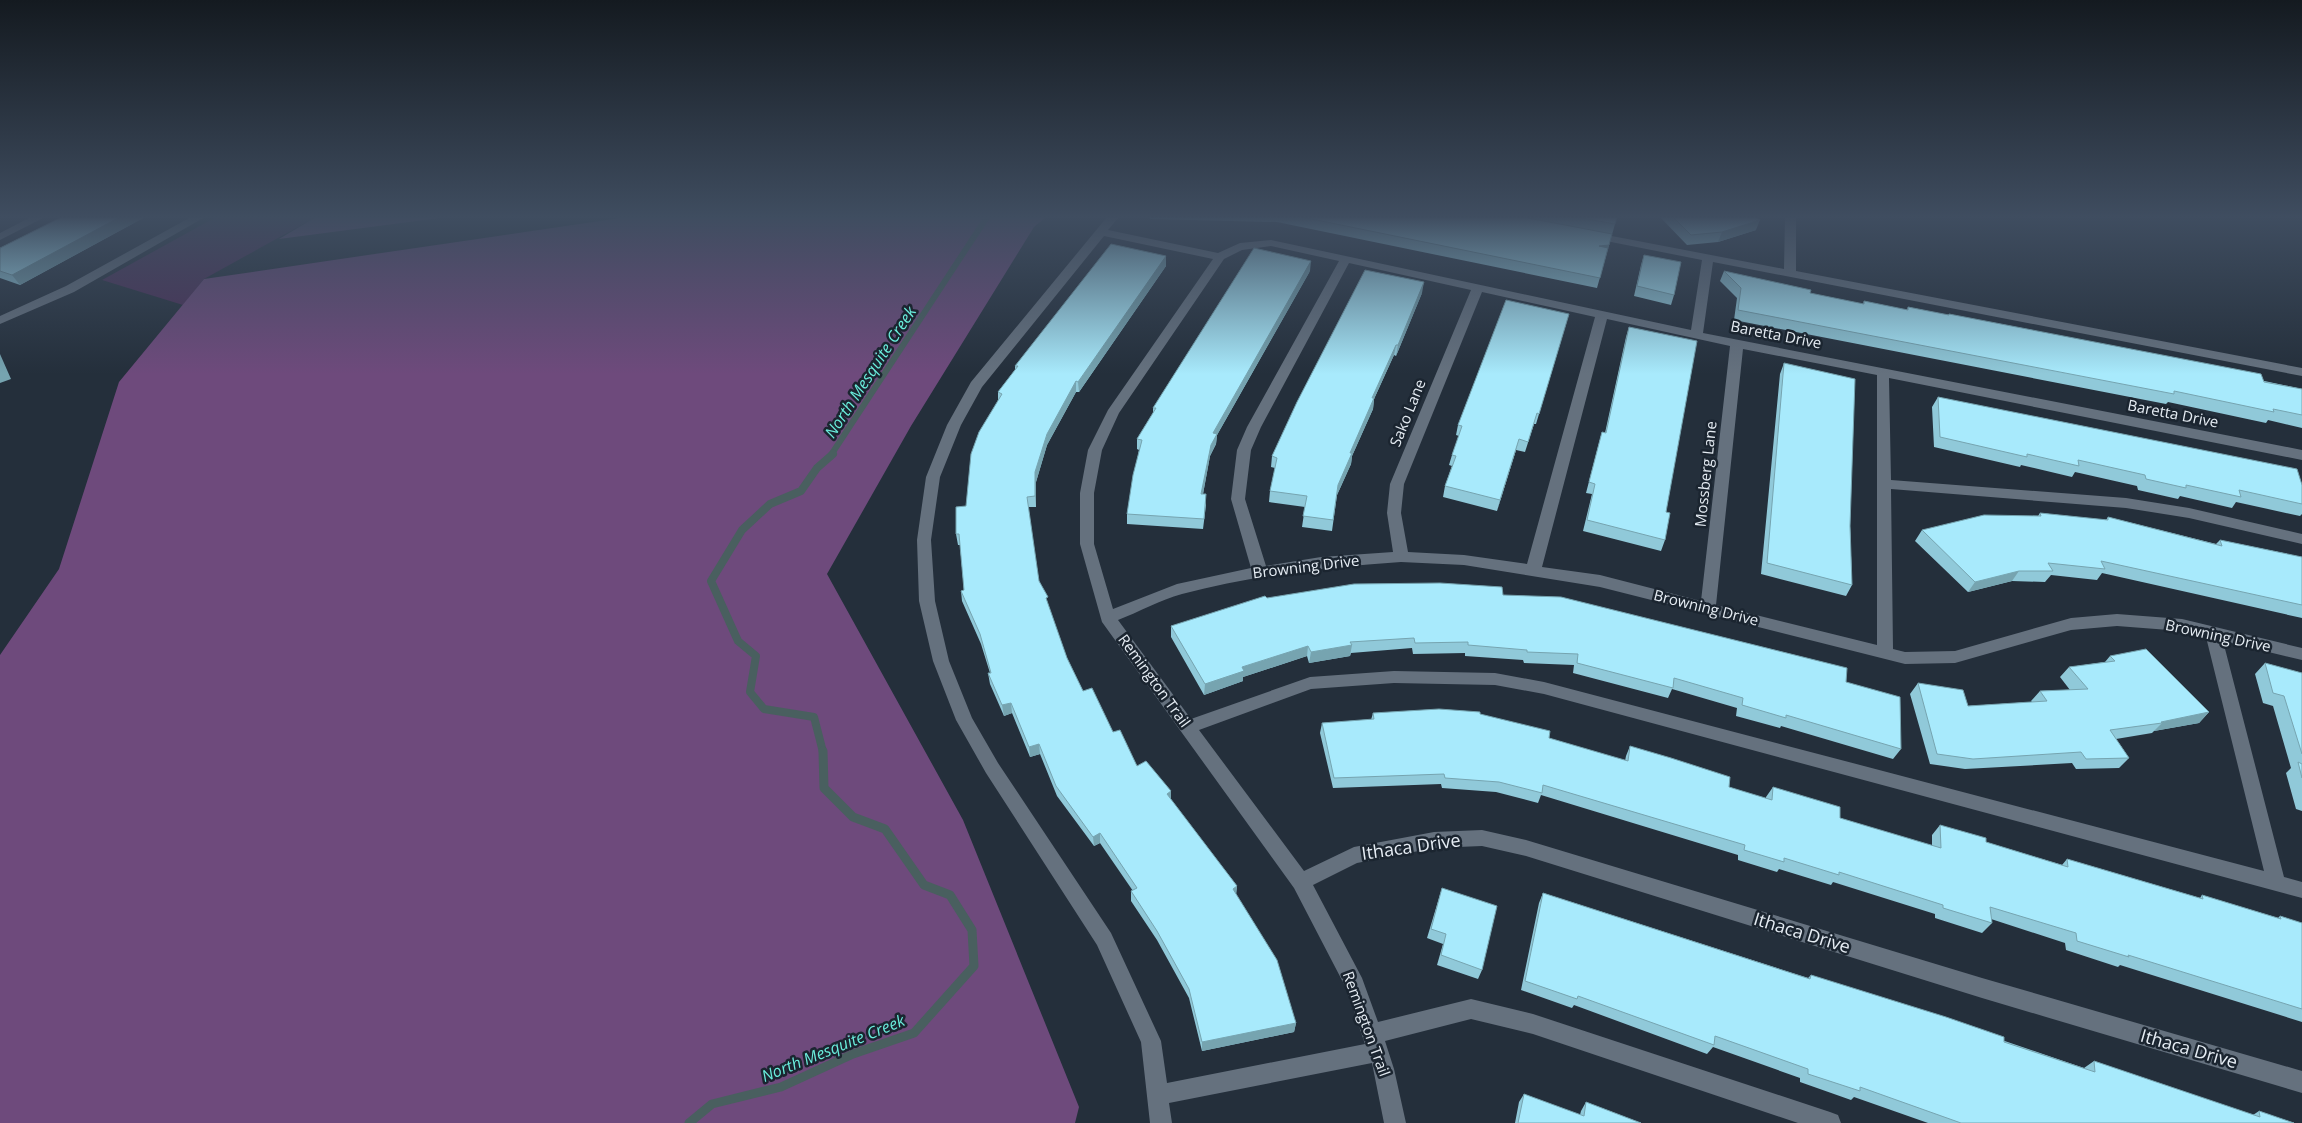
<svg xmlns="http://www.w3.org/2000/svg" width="2302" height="1123" viewBox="0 0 2302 1123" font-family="'Open Sans',sans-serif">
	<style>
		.green { fill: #4b2e57 }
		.forest { fill: #6e4a7c }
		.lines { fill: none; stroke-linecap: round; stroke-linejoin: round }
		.stream-far2 { stroke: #495f5f; stroke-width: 6 }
		.stream-far1 { stroke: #495f5f; stroke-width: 8 }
		.stream { stroke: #495f5f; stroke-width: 9 }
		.minor { fill: #65717e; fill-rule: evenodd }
		.wall { fill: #90c9d9 }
		.shaded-wall { fill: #76a4b0 }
		.building { fill: #a8eafc; stroke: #76a4b0 }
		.labels { text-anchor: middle; stroke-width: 5; stroke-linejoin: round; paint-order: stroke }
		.street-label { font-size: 15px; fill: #e5ecf3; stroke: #1b2530 }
		.water-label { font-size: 16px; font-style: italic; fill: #6aeddc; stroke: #1b2530 }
		.near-street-label { font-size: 18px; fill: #e5ecf3; stroke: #1b2530 }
	</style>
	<rect width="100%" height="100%" fill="#242f3b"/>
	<path class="green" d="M216 217H316L204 279 183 305 102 280Z"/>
	<path class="forest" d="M316 217H447L279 239Z
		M627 217H1046L1034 227 911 426 827 574 963 820 1079 1107 1075 1123H0V655L59 569 119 382 204 279Z"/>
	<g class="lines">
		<path class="stream-far2" d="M831 455 987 217"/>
		<path class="stream-far1" d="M823 752 814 717 764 709 750 692 756 656 738 641 711 581 742 530 770 504 801 491 817 468 833 454"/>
		<path class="stream" d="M689 1123 712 1104 781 1087 853 1054 914 1033 974 966 972 930 950 895 924 885 885 829 853 817 824 788 823 751"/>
		<path class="minor" d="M31 217H45L0 240V233Z
			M191 217H205L74 292 0 324V316L66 286Z
			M1107 217H1119L1108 230 1218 253 1240 243 1271 240 1691 330 1702 260 1591 238 1587 237 1585 235 1587 233 1591 232 1784 269 1785 217H1796V271L2302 368V376L1713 262 1703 333 2302 450V460L1889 378 1891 480 2126 498 2189 508 2302 534V544L2189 518 2126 508 1891 489 1893 649 1905 652 1955 651 2071 618 2117 614 2182 619 2302 648V660L2223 641 2284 877 2302 882V898L1544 694 1495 685 1394 683 1311 689 1199 730 1304 871 1354 847 1434 832 1482 830 1526 840 1982 978 2302 1071V1093L1982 998 1526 856 1482 846 1434 848 1357 863 1313 885 1362 978 1378 1022 1471 999 1533 1014 1830 1112 1838 1115 1841 1123H1798L1533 1034 1471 1019 1385 1041 1394 1069 1406 1123H1384L1372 1063 1169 1103 1172 1123H1150L1141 1042 1097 945 986 773 956 720 933 661 919 601 917 540 926 477 947 425 971 382ZM1104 236 1213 259 1108 410 1088 450 1080 493V544L1102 622 1294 888 1346 988 1365 1044 1167 1083 1161 1041 1111 933 998 763 972 718 949 661 935 601 931 540 940 477 961 425 982 387ZM1271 246 1339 261 1247 427 1237 450 1231 499 1251 568 1177 584 1113 609 1094 544V493L1102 450 1119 413 1224 259 1242 250ZM1349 263 1471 290 1390 484 1387 513 1393 552 1321 557 1266 566 1245 499 1251 450 1261 427ZM1482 292 1595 317 1527 564 1464 555 1408 552 1401 513 1404 484ZM1607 319 1730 346 1701 601 1600 575 1542 567ZM1743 349 1877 375V645L1716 605ZM1401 562 1464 565 1600 587 1905 664 1955 663 2071 630 2117 626 2182 631 2206 637 2264 871 1544 682 1495 673 1394 671 1310 677 1191 719 1118 620C1139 612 1160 600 1182 594 1254 575 1327 567 1401 562Z"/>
	</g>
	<path class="wall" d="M62 217H145L20 285 0 278V248Z
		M1150 217H1617L1597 288 1277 222 1150 219Z
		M1662 217H1755L1756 230 1718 242 1687 245 1661 218Z
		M1644 255 1674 295 1671 305 1634 296 1641 265Z
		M1166 256V266L1079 392H1076L1047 445 1036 482V507H1028L1039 581 1067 658 1083 691 1137 766 1171 791V800L1237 886 1236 894 1296 1023 1294 1032 1202 1051 1189 998 1157 940 1131 901V891H1133L1100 843 1094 846 1057 796 1040 754 1030 757 1012 713 1004 716 990 684 988 673H990L981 644 962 601 961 591 964 590 960 545H958L956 534 966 506 998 400V392L1015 370V366Z
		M1310 271 1217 435 1216 444 1210 456 1203 494 1206 505 1203 529 1127 524V514L1139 450 1137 449V439L1153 413V408Z
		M1724 271 1810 293 1863 304 1864 301 1907 310 1908 307 1948 315 1949 314 2302 389V428L2268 420 2266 423 2168 402 2166 404 1734 320 1737 298 1720 281Z
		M1422 293 1396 356 1394 355 1374 399 1373 409 1352 456 1351 464 1337 495 1332 531 1302 527 1305 507 1269 502 1270 491 1275 468 1271 467 1272 456Z
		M1569 314 1536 424H1534L1525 452 1516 450 1497 511 1443 497 1445 486 1452 466 1449 465 1452 455 1459 436 1456 435 1458 425Z
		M1629 327 1666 512 1665 540 1661 551 1583 531 1592 494 1586 493 1599 443 1602 432 1605 433 1626 337Z
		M1784 363 1850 526 1852 585 1846 596 1761 574 1780 374Z
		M1938 397 2302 485V514L2300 516 2236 502 2232 508 2180 496 2178 499 2138 490 2137 486 2075 472 2072 477 2021 465 2020 467 1934 447 1932 407Z
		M2040 513 2106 520 2108 517 2216 544 2220 540 2302 557V618L2102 573 2097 580 2051 575 2045 582 2012 581 1968 592 1915 541 1922 530 2038 516Z
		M1503 595 1846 682 1901 749 1893 759 1781 726 1780 728 1736 716 1737 708 1672 689 1668 698 1573 673 1574 665 1524 663 1523 660 1465 656V653L1413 654 1412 648 1351 653 1350 656 1309 663 1307 656 1243 677V681L1204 695 1171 637V626L1267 598Z
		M2110 656 2209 712 2199 723 2154 731 2152 733 2116 739 2129 758 2119 768 2076 769 2072 763 1965 769 1930 764 1910 694 1918 683 1968 706 2032 702 2031 701 2040 691 2070 690 2060 677 2069 667 2105 662Z
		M2265 663 2302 673V812V811L2296 809 2286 773 2291 768 2273 706 2263 703 2255 674Z
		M1373 713 1480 714 1549 738 1625 761 1626 756 1630 746 1729 787 1766 799V797L1773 787 1840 818 1932 846V835L1940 825 1986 842 2062 865 2067 859 2200 898 2202 895 2278 918 2280 916 2302 923V1022L2120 965 2118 967 2066 950 2065 943 1991 919 1992 923 1982 933 1935 918V914L1833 882 1831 885 1779 869 1777 872 1738 860V855L1541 795 1538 803 1496 792 1442 788 1441 784 1333 788 1320 733 1322 723 1371 720Z
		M1442 888 1482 970 1478 979 1437 965 1443 944 1427 938Z
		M1543 893 1808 978 1811 975 2084 1068 2094 1061 2253 1115 2259 1111 2294 1123H1928L1854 1097 1851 1100 1800 1082V1078L1713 1047 1707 1054 1574 1005 1572 1008 1521 990 1539 903Z
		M1524 1094 1580 1115 1581 1111 1586 1102 1641 1123H1515L1519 1102Z"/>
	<path class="shaded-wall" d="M120 217H145L20 285 12 275Z
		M1760 220 1756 230 1718 242 1722 232Z
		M1609 245 1606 255 1599 246Z
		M1166 256V266L1079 392 1078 382Z
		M1311 261 1310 271 1217 435 1216 444 1210 456 1201 505V494L1213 433Z
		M1424 282 1422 293 1396 356 1398 345Z
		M1396 345 1394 355 1374 399 1373 409 1352 456 1351 464 1337 495 1338 485 1350 453 1372 398Z
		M0 354 11 379 0 383Z
		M1076 381V392L1047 445 1036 482V507L1035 496V472L1047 434Z
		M1519 439 1516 450 1497 511 1500 500Z
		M2019 571 2012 581 1968 592 1975 582Z
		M1352 645 1350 656 1309 663 1311 652Z
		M1308 646 1307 656 1243 677V681L1204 695 1205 684 1242 667Z
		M1011 703 1012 713 1004 716 1002 705Z
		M2209 712 2199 723 2154 731 2162 723 2161 722Z
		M1039 744 1040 754 1030 757 1029 747Z
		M1171 791V802L1167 794Z
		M1100 833V843L1094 846 1093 837Z
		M1237 886 1236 896 1233 889Z
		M1296 1023 1294 1032 1202 1051V1042Z"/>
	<path class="building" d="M62 217H120L12 275 0 271V248Z
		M1302 217H1523L1612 234 1609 245 1599 246 1608 248 1600 278Z
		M1576 217H1617L1615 224Z
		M1673 217H1755L1760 220 1722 232 1691 235Z
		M1111 244 1166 256 1078 382 1076 381 1047 434 1035 472V496L1027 497 1039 581 1048 597 1046 598 1067 658 1083 691 1092 688 1113 732 1120 730 1137 766 1146 761 1171 791 1167 794 1237 886 1233 889 1277 960 1296 1023 1202 1042 1189 989 1157 931 1131 891 1137 888 1100 833 1093 837 1056 786 1039 744 1029 747 1011 703 1002 705 988 673H991L980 634 961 591 964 590 959 534H956V507L966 506 971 454 979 432 1002 394 998 392 1018 366H1015Z
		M1254 248 1311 261 1213 433 1217 434 1211 445 1201 494H1206L1204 519 1127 514 1133 475 1142 440 1137 439 1156 408H1153Z
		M1644 255 1681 262 1674 295 1637 286Z
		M1365 270 1424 282 1398 345H1396L1372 398H1374L1350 453H1352L1338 485 1333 520 1303 516 1307 496 1270 491 1277 458 1272 456 1297 402Z
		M1724 271 1811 290 1810 293 1864 304V301L1908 310V307L1949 315V314L2261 374 2264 382 2302 389V415L2273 409 2274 412 2174 391V394L1738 310 1741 288Z
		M1506 300 1569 314 1539 414 1537 413 1528 442 1519 439 1500 500 1445 486 1456 456 1452 455 1462 426 1458 425Z
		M1629 327 1697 341 1666 512 1670 513 1665 540 1587 520 1595 484 1589 482 1602 432 1606 433Z
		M1784 363 1855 379 1850 526 1852 585 1767 563Z
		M1938 397 2297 469 2302 485V504L2239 490 2241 497 2186 485V488L2146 479 2145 475 2078 460 2079 466 2027 454V457L1940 437Z
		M2040 513 2108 520V517L2222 546 2220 540 2302 557V605L2101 561 2105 569 2048 563 2053 571H2019L1975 582 1922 530 1984 515 2041 516Z
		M1440 583 1502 587 1503 595 1561 597 1847 668 1846 682 1900 697 1901 749 1786 715V718L1742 705 1743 698 1674 678 1673 688 1577 663 1578 654 1527 652V650L1468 645V642L1415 643 1414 638 1350 642 1352 645 1311 652 1308 646 1242 667 1244 671 1205 684 1171 626 1265 596 1267 598 1354 584Z
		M2146 649 2209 712 2161 722 2162 723 2110 730 2129 758 2086 759 2081 752 1973 759 1937 754 1918 683 1963 690 1968 706 2047 701 2040 691 2088 689 2069 667 2115 661 2110 656Z
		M2265 663 2302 673V754L2284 696 2273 693Z
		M1439 709 1480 712V714L1550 731 1549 738 1628 761 1630 746 1671 758 1730 777 1729 787 1772 800 1773 787 1840 807V818L1941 848 1940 825 1986 838V842L2068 867 2067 859 2203 899 2202 895 2281 919 2280 916 2302 923V1009L2128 955 2129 957 2077 941 2076 933 1990 907 1992 923 1943 908V905L1839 872V875L1784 858V862L1744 850 1745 845 1543 785 1542 793 1499 782 1445 778 1444 774 1334 778 1322 723 1374 719 1373 713Z
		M2298 762 2302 764V778Z
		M1442 888 1497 906 1482 970 1441 955 1446 934 1431 929Z
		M1543 893 1810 979 1811 975 1946 1017 2004 1037V1042L2095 1072 2094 1061 2260 1117 2259 1111 2294 1123H1961L1860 1087V1091L1808 1074V1069L1715 1036 1714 1045 1578 996 1577 999 1525 981Z
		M1524 1094 1584 1116 1586 1102 1641 1123H1518Z"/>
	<linearGradient id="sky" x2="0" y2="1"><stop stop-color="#141a20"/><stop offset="0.58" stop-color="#3f4d60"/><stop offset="1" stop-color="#3f4d60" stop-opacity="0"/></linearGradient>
	<rect width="2302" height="374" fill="url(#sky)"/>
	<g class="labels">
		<g class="street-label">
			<text transform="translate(1776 335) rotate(11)" y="5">Baretta Drive</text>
			<text transform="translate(1408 413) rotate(-68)" y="5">Sako Lane</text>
			<text transform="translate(2173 414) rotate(11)" y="5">Baretta Drive</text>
			<text transform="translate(1706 474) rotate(-84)" y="5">Mossberg Lane</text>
			<text transform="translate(1306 567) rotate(-7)" y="5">Browning Drive</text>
			<text transform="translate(1706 608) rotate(14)" y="5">Browning Drive</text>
			<text transform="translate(2218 636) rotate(12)" y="5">Browning Drive</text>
			<text transform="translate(1154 681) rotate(54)" y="5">Remington Trail</text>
			<text transform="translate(1366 1024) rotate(70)" y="5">Remington Trail</text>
		</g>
		<g class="water-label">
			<text transform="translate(870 372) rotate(-57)" y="6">North Mesquite Creek</text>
			<text transform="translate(833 1048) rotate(-22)" y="6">North Mesquite Creek</text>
		</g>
		<g class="near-street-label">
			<text transform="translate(1411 847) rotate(-8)" y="6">Ithaca Drive</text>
			<text transform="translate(1802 933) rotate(17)" y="6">Ithaca Drive</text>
			<text transform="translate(2189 1049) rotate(16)" y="6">Ithaca Drive</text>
		</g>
	</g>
</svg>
